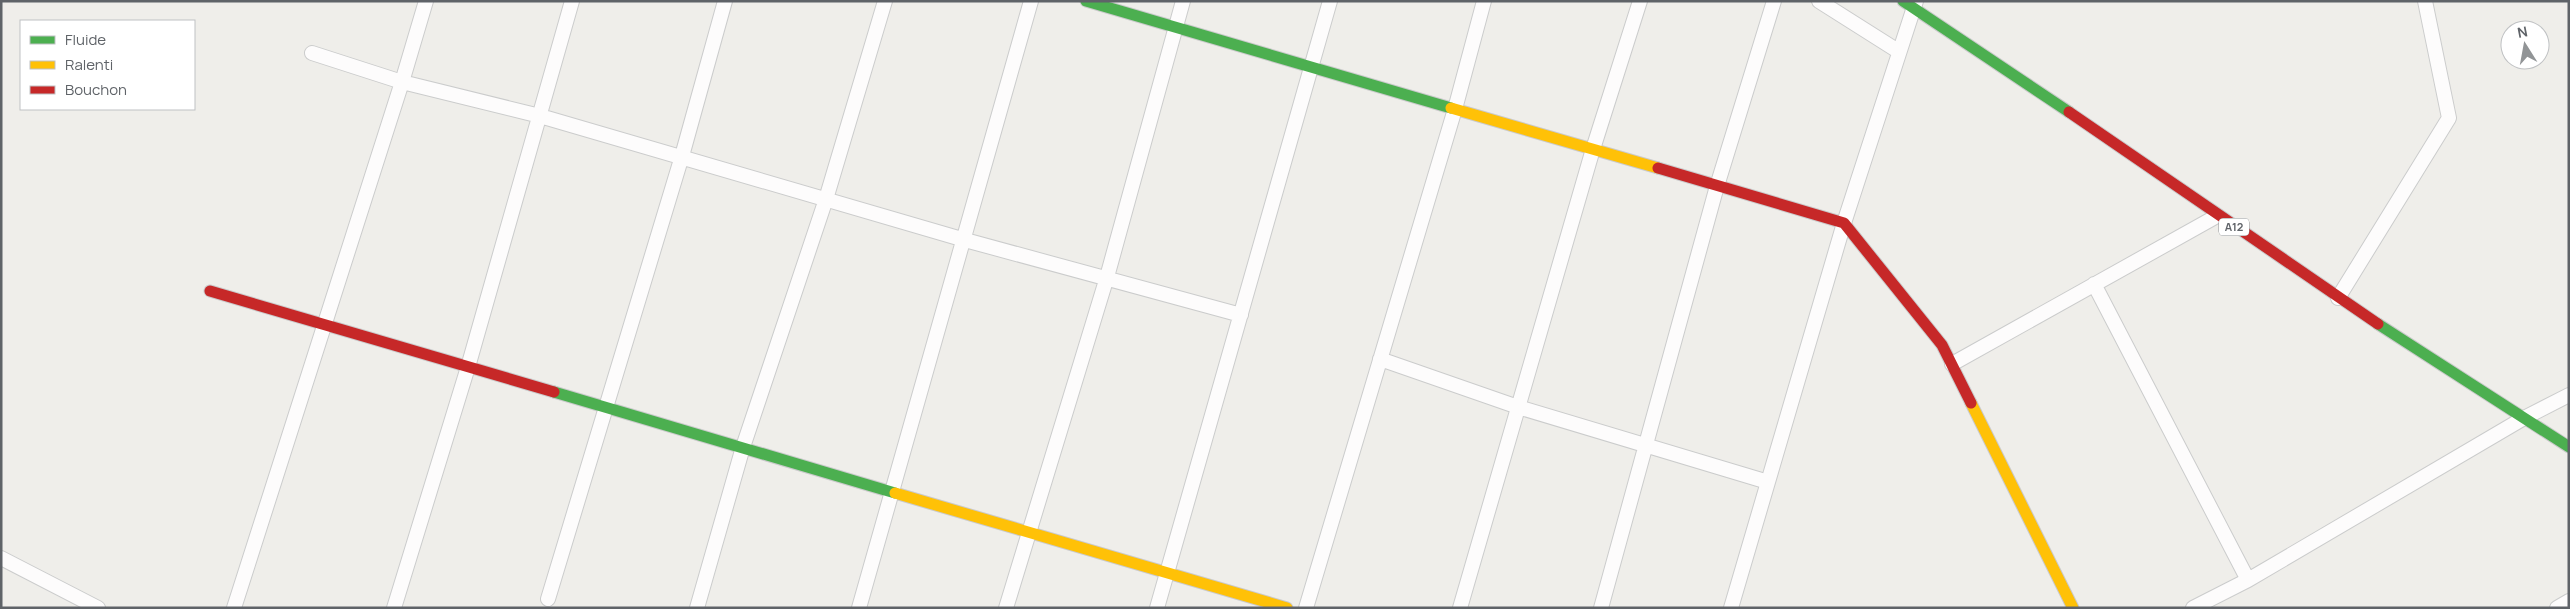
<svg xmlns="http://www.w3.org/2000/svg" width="2570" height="609" viewBox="0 0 2570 609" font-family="Manrope,sans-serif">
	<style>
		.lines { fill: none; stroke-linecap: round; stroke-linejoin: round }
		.street-casing { stroke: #cbcccc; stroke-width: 16 }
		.fast-casing { stroke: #cacacb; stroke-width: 13 }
		.slow-casing { stroke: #cacacb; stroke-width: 13 }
		.jam-casing { stroke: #cacacb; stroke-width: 13 }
		.street { stroke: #fdfcfc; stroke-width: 14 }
		.fast { stroke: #4caf50; stroke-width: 11 }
		.slow { stroke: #ffc107; stroke-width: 11 }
		.jam { stroke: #c62828; stroke-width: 11 }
		.labels { text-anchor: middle; stroke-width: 4; stroke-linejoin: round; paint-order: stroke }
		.shield { fill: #fff; stroke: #8f9295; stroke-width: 1 }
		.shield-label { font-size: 11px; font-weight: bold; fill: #5f6368 }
	</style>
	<rect width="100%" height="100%" fill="#efeeea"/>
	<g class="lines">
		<g class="street-casing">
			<path id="street" d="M1819 1 1898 51
				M312 53 402 82 540 116 965 240 1241 315
				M2094 284 2248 580
				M2338 298 2449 118 2425 1
				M1380 359 1518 407 1768 482
				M1952 364 2217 216
				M1 558 98 608
				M548 599 682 156 725 1
				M234 608 402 82 426 1
				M394 608 468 367 572 1
				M697 608 743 447 826 199 885 1
				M859 608 1031 1
				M1006 608 1107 277 1183 1
				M1157 608 1330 1
				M1306 608 1455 109 1484 1
				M1460 608 1593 149 1640 1
				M1601 608 1717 186 1774 1
				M1731 608 1844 223 1916 1
				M2193 608 2248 580 2524 418 2569 395
				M2557 608 2569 601"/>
		</g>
		<g class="fast-casing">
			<path id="fast" d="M1086 1 1451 108
				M1903 1 2069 112
				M2378 324 2569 447
				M554 392 895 493"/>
		</g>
		<g class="slow-casing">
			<path id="slow" d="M1451 108 1658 168
				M1971 403 2073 608
				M895 493 1287 608"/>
		</g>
		<g class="jam-casing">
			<path id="jam" d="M2069 112 2378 324
				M1658 168 1844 223 1942 345 1971 403
				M210 291 554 392"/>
		</g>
		<use href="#street" class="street"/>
		<use href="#fast" class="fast"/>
		<use href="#slow" class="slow"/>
		<use href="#jam" class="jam"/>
	</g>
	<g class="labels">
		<rect class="shield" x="2219" y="218.5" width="30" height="17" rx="4"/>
		<g class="shield-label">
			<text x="2234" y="231">A12</text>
		</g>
	</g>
	<rect width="2570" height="609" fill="none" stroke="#5f6368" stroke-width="5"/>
	<rect x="20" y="20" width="175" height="90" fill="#ffffff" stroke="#bfc1c3"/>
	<rect x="30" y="36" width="25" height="8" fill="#4caf50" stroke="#bfc1c3"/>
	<text x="65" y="45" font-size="15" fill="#5f6368">Fluide</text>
	<rect x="30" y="61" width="25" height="8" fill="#ffc107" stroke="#bfc1c3"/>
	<text x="65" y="70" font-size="15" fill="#5f6368">Ralenti</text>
	<rect x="30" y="86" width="25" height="8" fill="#c62828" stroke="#bfc1c3"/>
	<text x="65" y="95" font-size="15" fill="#5f6368">Bouchon</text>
	<g transform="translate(2525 45) rotate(349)"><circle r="24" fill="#ffffff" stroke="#bfc1c3"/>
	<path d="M0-4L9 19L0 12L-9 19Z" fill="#919496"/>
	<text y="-8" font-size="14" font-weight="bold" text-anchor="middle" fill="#5f6368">N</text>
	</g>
</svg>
